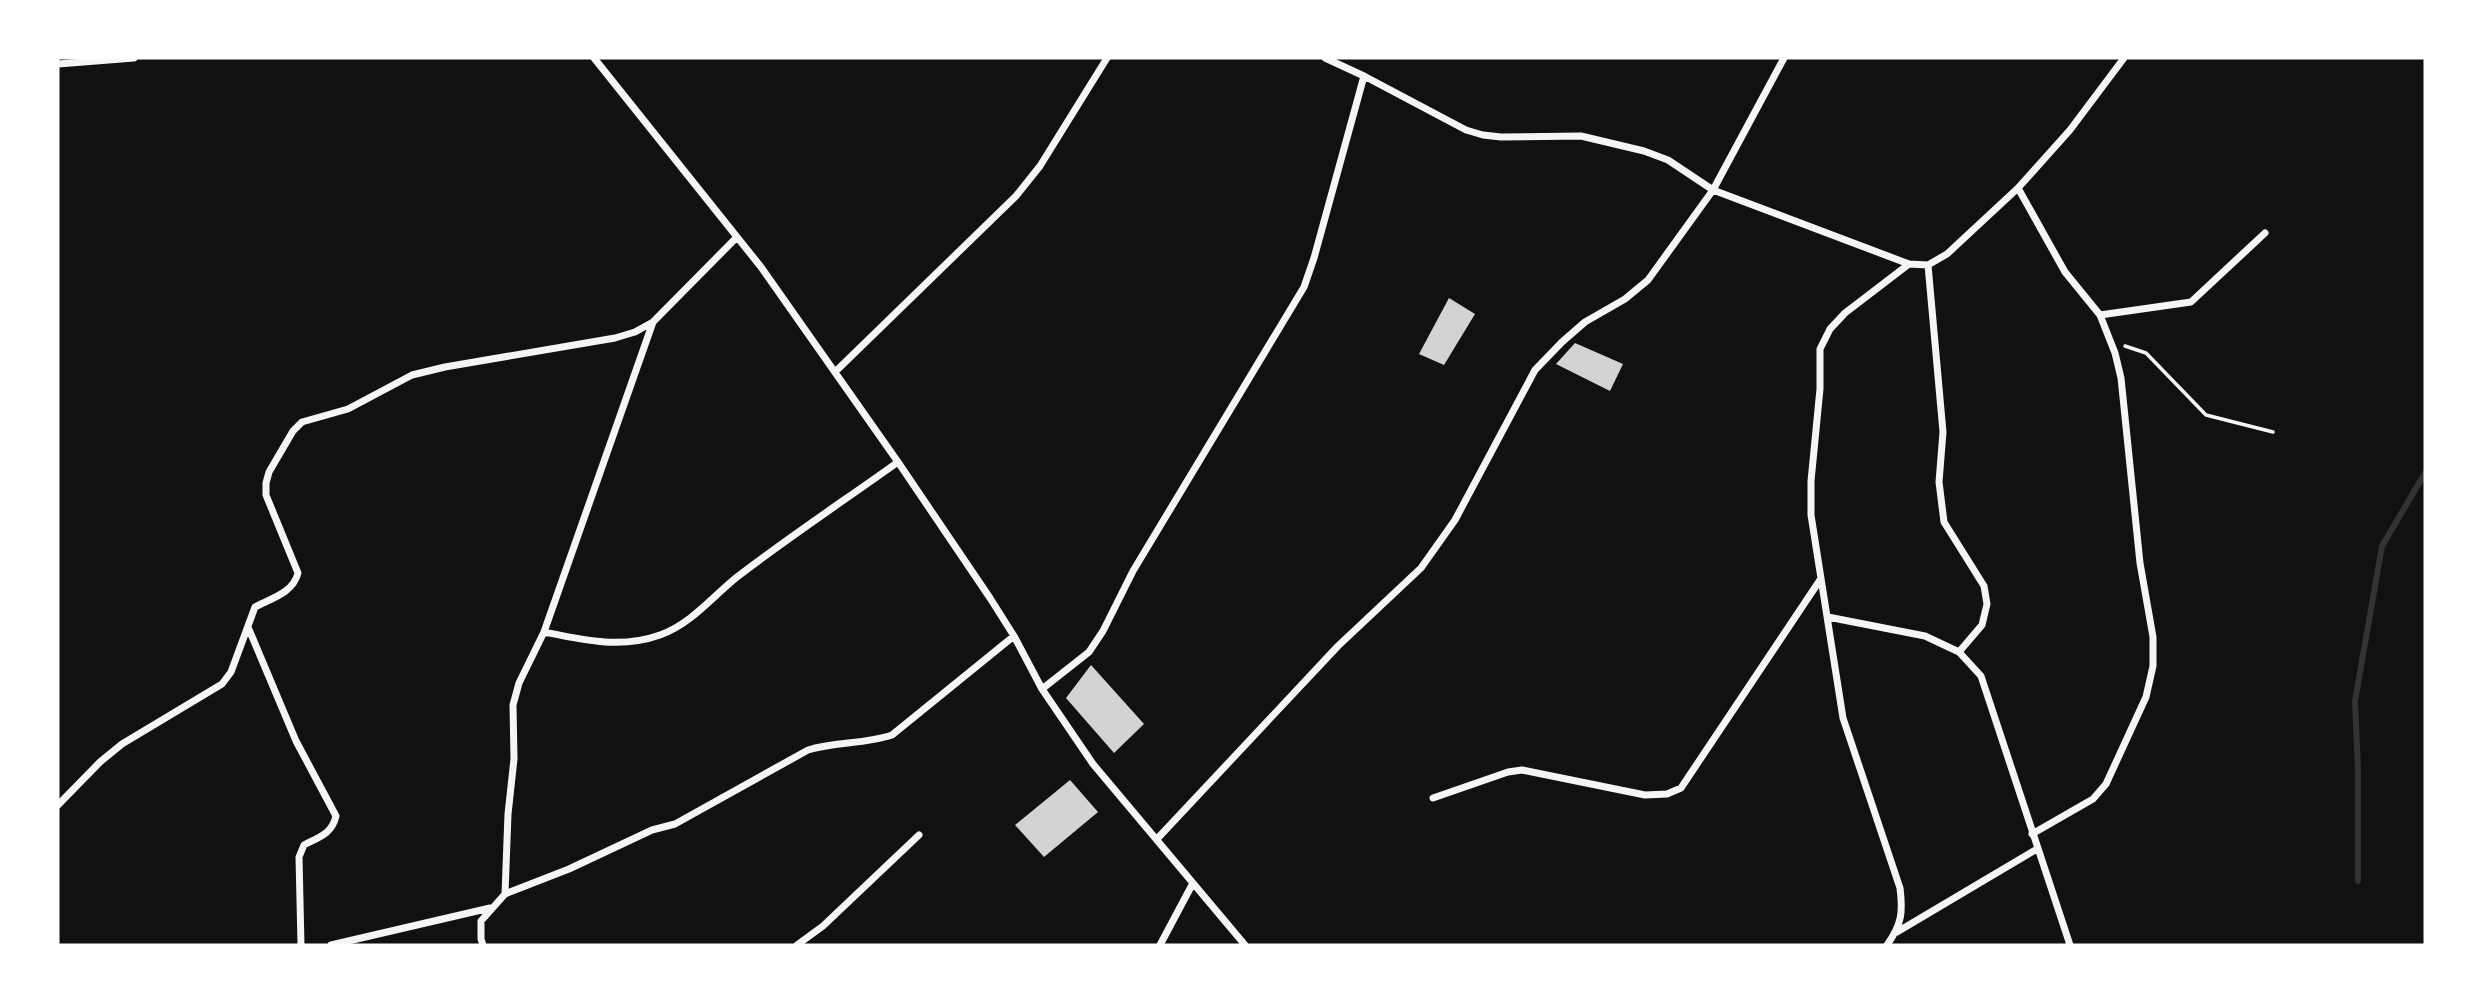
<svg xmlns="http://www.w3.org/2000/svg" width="2483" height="1003" viewBox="0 0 2483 1003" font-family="'Noto Sans',sans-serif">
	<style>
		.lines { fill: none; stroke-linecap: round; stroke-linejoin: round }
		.stream { stroke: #333; stroke-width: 6 }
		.building { fill: #d3d3d3 }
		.path { stroke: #f5f5f5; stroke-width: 3.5 }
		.minor { stroke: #f5f5f5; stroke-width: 7 }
	</style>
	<rect width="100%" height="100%" fill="#111"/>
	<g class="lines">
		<path class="stream" d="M2358 881V770L2355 701 2382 546 2425 473"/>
	</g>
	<path class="building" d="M1449 298 1475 314 1444 365 1419 354Z
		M1575 343 1623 364 1610 391 1556 364Z
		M1091 665 1144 724 1114 753 1066 698Z
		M1070 780 1098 812 1044 857 1015 825Z"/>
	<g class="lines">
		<path class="path" d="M2125 346 2146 353 2206 415 2273 432"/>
		<path class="minor" d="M594 58 761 267 898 462 990 598 1014 636 1042 689 1093 764 1245 945
			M1325 58 1364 76 1466 130 1483 135 1501 137 1581 136 1644 151 1668 160 1713 190 1909 264 1928 265 1947 254 2018 188 2070 130 2124 58
			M58 64 134 58
			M2018 188 2065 272 2100 315 2115 353 2121 378 2140 563 2153 637V666L2146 697 2106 784 2093 799 2032 834
			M1928 265 1943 432 1939 482 1944 522 1984 586 1987 604 1982 625 1959 652
			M2100 315 2191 302 2265 233
			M835 372 1016 196 1040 166 1107 58
			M1828 617 1925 636 1959 652 1981 676 2070 945
			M248 627 296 741 336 816C332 834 319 837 304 845L299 857 301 945
			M544 632C583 640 621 649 660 635 691 624 712 597 737 577 789 537 845 500 898 462
			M1042 689 1089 652 1103 631 1133 571 1304 287 1314 258 1364 76
			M1433 798 1508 772 1522 770 1645 795 1667 794 1681 788 1820 580
			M58 805 100 762 122 744 222 684 231 672 255 607C272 598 293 593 298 573L266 495V483L269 472 293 431 302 422 348 409 412 375 445 367 615 338 635 332 653 322 737 237
			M1157 839 1338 646 1421 568 1455 520 1535 370 1562 342 1585 322 1625 299 1648 280 1713 190 1784 58
			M505 894 508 814 514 759 513 705 519 683 544 632 653 322
			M1897 932 2037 849
			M331 945 490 908
			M483 945 481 939V921L505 894 569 869 652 830 675 824 808 750C835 742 865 744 892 735L1014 636
			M797 945 823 926 919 835
			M1160 945 1193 883
			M1887 945C1902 924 1903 912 1900 888L1843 718 1811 515V481L1820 389V349L1830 329 1845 313 1909 264"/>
	</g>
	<rect width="2483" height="1003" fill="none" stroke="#ffffff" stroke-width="119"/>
</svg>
